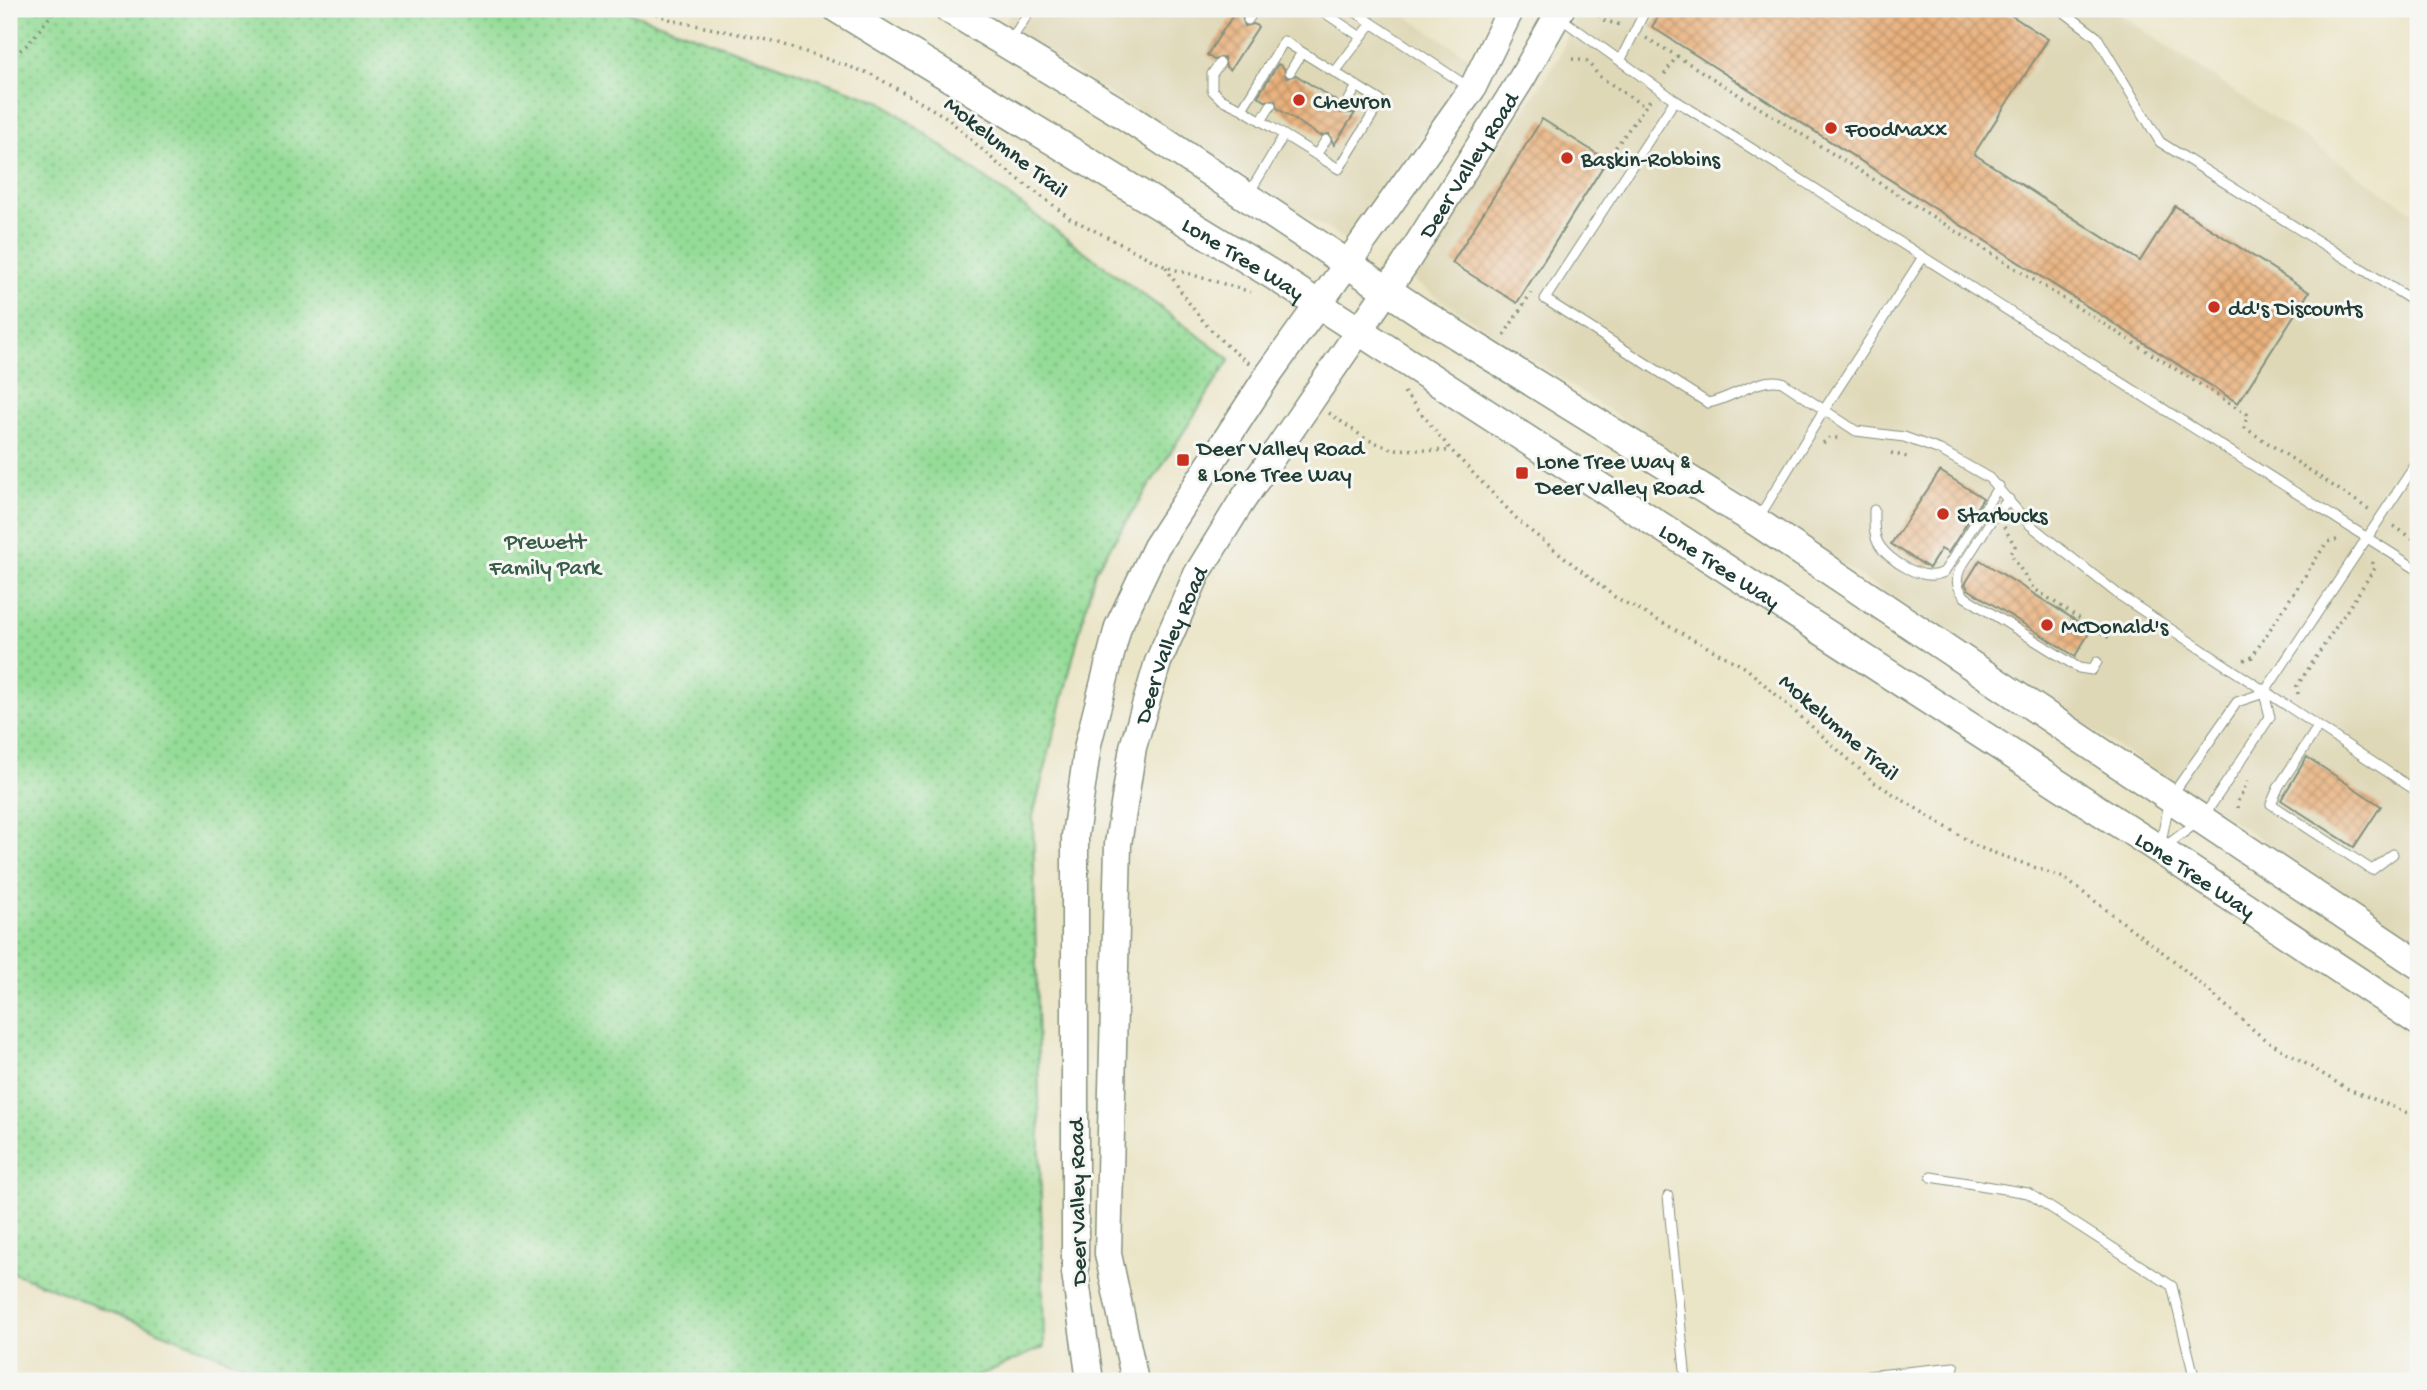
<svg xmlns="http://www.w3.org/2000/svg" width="2427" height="1390" viewBox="0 0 2427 1390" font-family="'Gochi Hand',sans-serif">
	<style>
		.built { fill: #dfd8b7 }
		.park { fill: url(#park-dots); stroke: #5a8c66; stroke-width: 2 }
		.building { fill: url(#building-cross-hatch) }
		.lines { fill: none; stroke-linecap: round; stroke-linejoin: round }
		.lane-casing { stroke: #85917e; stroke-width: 11 }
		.secondary-casing { stroke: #85917e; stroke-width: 29 }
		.primary-casing { stroke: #85917e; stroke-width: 31 }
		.path { stroke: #85917e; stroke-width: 3.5; stroke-dasharray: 2 5; stroke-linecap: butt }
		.lane { stroke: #fff; stroke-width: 9 }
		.secondary { stroke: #fff; stroke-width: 26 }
		.primary { stroke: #fff; stroke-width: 28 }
		.poi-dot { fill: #c8321e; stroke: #f6f6f2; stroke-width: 2.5 }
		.labels { text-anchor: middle; stroke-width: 6; stroke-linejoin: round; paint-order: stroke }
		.poi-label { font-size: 23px; fill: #1f3d34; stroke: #f6f6f2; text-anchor: start }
		.street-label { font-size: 23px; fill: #1f3d34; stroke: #f6f6f2 }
		.park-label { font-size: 23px; fill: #365d48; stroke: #f6f6f2 }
	</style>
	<defs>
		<pattern id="park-dots" width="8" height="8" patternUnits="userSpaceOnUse" patternTransform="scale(1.75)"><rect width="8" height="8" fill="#94dc97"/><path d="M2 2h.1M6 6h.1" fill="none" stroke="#78b47c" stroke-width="1.8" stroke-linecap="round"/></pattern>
		<pattern id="building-cross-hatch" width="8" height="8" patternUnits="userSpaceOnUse" patternTransform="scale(1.75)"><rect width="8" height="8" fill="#e9b17d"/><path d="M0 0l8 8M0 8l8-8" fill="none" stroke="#bc9167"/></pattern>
	</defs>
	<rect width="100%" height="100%" fill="#f6f6f2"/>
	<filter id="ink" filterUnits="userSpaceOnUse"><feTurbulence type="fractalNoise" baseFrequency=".0143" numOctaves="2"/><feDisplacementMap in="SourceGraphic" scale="14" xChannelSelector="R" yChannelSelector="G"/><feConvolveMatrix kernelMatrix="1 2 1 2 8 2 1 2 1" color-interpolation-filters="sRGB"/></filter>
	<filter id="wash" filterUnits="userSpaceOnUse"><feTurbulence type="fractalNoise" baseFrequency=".00686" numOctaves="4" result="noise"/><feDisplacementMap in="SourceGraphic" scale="28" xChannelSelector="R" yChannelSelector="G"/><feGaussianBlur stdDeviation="1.57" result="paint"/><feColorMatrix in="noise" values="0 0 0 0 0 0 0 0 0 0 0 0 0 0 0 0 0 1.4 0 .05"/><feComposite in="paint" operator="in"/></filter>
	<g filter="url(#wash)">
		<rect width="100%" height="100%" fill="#ebe5c8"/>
		<path class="built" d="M1013 9H1395L1474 60 1347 241 1002 27Z
			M1577 9H2112L2418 215V940L2145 765 1413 281 1559 57Z"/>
		<path class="park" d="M9 9H620L882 102 1230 359 1095 571 1033 816 1044 1347 967 1381H283L9 1271Z"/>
		<g id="blocks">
			<path class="building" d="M1663 9H2001L2048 39 1974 154 2140 261 2175 206 2309 292 2238 403 1652 27Z
				M1235 12 1242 16 1245 26 1254 24 1258 27 1230 70 1226 67 1224 57 1214 60 1207 55Z
				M1278 64 1284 68 1286 78 1296 75 1339 103 1341 113H1355L1334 145 1329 134 1320 136 1277 108 1275 100 1265 101 1258 96Z
				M1542 119 1607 160 1517 303 1452 263Z
				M1940 471 1983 498 1948 553 1941 549 1929 568 1891 544Z
				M1980 560 2091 630 2075 656 1968 589 1965 584Z
				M2307 757 2381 806 2354 847 2281 800Z"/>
		</g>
	</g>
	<g filter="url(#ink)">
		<use href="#blocks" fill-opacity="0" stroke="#85917e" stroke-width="2"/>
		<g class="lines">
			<g class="lane-casing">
				<path id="lane" d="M1319 9 1361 37
					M1351 9 1470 88
					M2060 9 2097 37 2160 142 2418 304
					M1559 17 1675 100 2418 570
					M1248 20 1255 9
					M1284 41 1381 101 1339 169 1242 109Z
					M1009 43 1031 9
					M1621 59 1646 9
					M1220 63 1212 74V90L1221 99 1242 109
					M1290 72 1302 52
					M1335 72 1372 23
					M1675 100 1545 299 1708 403C1732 399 1759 376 1782 382L1856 431 1904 437 1940 450 1989 478 2029 524 2119 595 2418 792
					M1345 107 1357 86
					M1261 121 1271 105
					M1316 155 1326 140
					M1248 195 1284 135
					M2009 499 1994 516 1960 569C1955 581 1957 587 1965 597L2079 668 2092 670 2097 662
					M1874 510C1874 520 1873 533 1878 543 1888 561 1924 583 1944 572L1999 486
					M1759 517 1824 410 1923 257
					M2318 727 2279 786 2271 804 2372 870 2393 854
					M2160 847 2170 798 2237 702 2264 693 2418 461
					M2164 847 2202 819 2270 717 2264 693
					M1931 1177 2028 1193 2172 1286 2193 1372 2188 1381
					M1668 1196 1686 1381
					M1819 1381 1954 1367"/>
			</g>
			<g class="secondary-casing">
				<g id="secondary">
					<path d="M1090 1381 1075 1273V836L1088 744 1118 627 1156 547 1268 375 1472 89 1511 9"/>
					<path id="s1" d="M1135 1381 1108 1254 1118 844 1133 747 1158 662 1197 574 1240 504 1405 264 1522 78 1561 9"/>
				</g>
			</g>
			<g class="primary-casing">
				<g id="primary">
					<path id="s2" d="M838 9 1273 275 2160 850 2418 1021"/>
					<path d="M949 9 1121 113 1423 314 1757 522 2418 964"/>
				</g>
			</g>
			<path class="path" d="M643 9 675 21 773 41 871 74 946 117 997 163 1070 218 1166 267 1251 292
				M1594 10 1605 21 1621 25
				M1646 38 1677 56 1664 75
				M1677 56 2247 414 2245 428 2370 510
				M9 59 28 44 56 9
				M1572 59 1587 61 1599 76 1645 107
				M1614 163 1616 160 1610 155 1650 100
				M1166 267C1187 304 1214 339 1249 363
				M1504 335 1531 293
				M1404 392 1451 450 1522 524 1615 597 1746 668 1874 782 1978 847 2064 878 2173 960 2263 1038 2346 1088 2418 1117
				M1329 413 1366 439 1392 449 1451 451
				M1823 443 1829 438H1838
				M1891 453 1911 458
				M2394 526 2418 542
				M2004 527 2015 546 2010 553 2033 588 2111 639
				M2244 660 2252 657 2327 542 2341 539
				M2298 694 2297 686 2375 568 2373 563 2375 559
				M2238 808V801L2248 781"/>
			<use href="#lane" class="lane"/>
			<use href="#secondary" class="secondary"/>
			<use href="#primary" class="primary"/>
		</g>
	</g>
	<g class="poi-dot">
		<circle cx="1299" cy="100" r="7"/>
		<circle cx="1831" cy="128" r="7"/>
		<circle cx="1567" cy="158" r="7"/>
		<circle cx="2214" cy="307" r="7"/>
		<rect x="1176" y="453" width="14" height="14" rx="3.5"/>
		<rect x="1515" y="466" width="14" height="14" rx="3.5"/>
		<circle cx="1943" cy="514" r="7"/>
		<circle cx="2047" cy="625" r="7"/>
	</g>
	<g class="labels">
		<g class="poi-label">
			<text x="1313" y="108">Chevron</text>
			<text x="1845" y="136">FoodMaxx</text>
			<text x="1581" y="166">Baskin-Robbins</text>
			<text x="2228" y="315">dd's Discounts</text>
			<text x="1197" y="455">Deer Valley Road<tspan x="1197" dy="26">&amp; Lone Tree Way</tspan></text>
			<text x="1536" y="468">Lone Tree Way &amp;<tspan x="1536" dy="26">Deer Valley Road</tspan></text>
			<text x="1957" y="522">Starbucks</text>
			<text x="2061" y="633">McDonald's</text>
		</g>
		<g class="street-label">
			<text transform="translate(1007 146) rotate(38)" y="8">Mokelumne Trail</text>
			<text dy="8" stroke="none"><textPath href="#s1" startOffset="1314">Deer Valley Road</textPath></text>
			<text dy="8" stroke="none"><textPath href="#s2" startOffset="476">Lone Tree Way</textPath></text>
			<text dy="8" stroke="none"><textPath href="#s2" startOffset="1043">Lone Tree Way</textPath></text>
			<text dy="8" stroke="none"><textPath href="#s1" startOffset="747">Deer Valley Road</textPath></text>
			<text transform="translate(1840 726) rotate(41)" y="8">Mokelumne Trail</text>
			<text dy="8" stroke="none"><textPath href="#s2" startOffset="1610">Lone Tree Way</textPath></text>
			<text transform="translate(1076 1202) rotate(-91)" y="8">Deer Valley Road</text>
		</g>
		<g class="park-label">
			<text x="545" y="548">Prewett<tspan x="545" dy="26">Family Park</tspan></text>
		</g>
	</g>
	<rect width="2427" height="1390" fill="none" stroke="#f6f6f2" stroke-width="35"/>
</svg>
